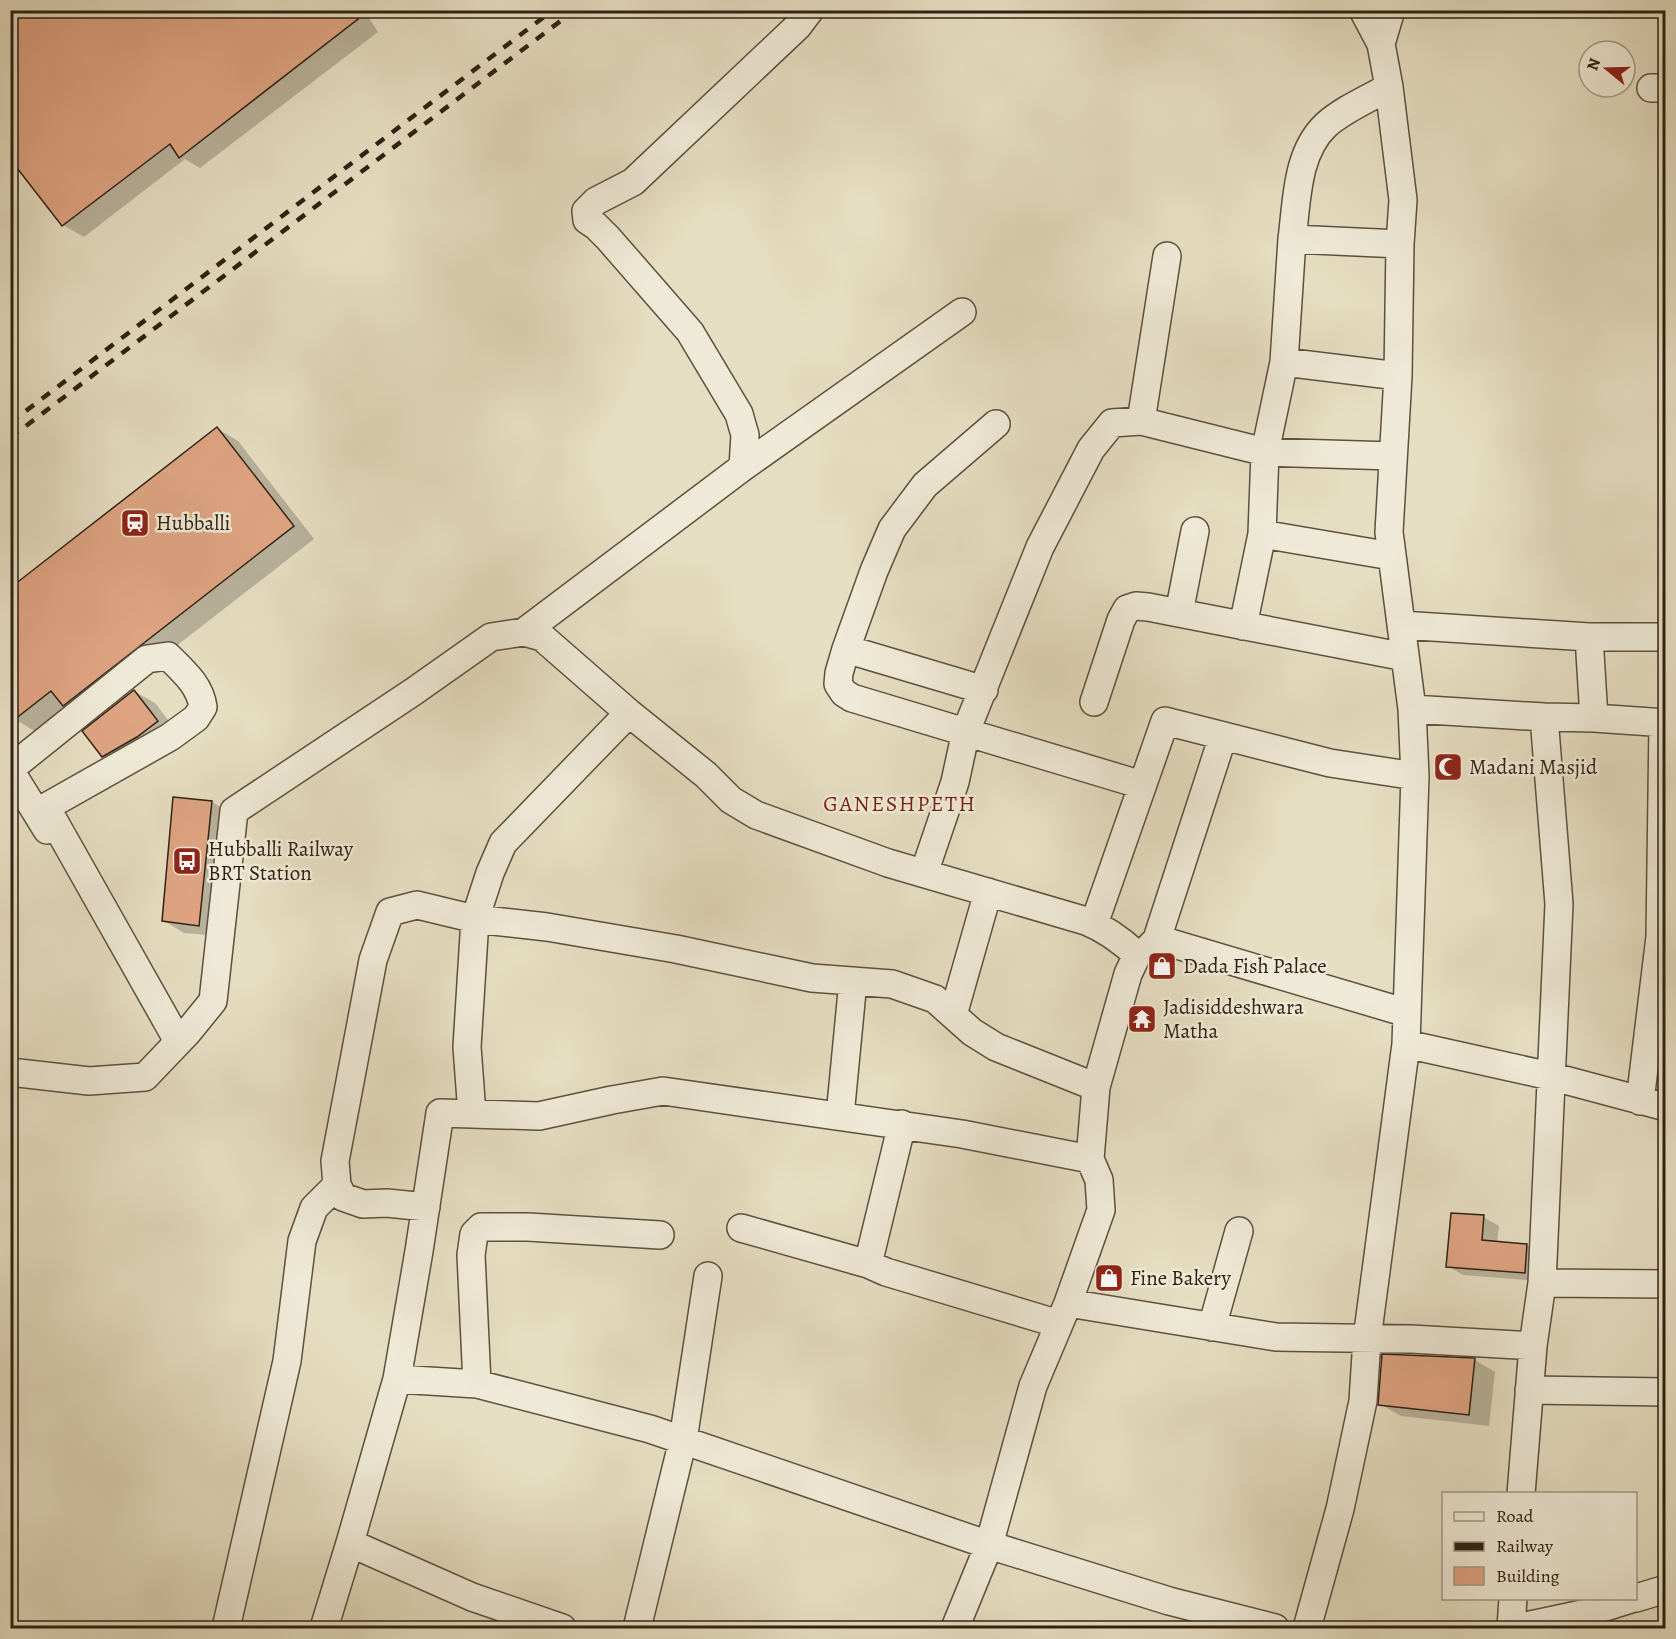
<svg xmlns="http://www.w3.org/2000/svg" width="1676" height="1639" viewBox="0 0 1676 1639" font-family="Alegreya,serif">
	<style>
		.shadow { fill: #0003 }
		.building { fill: #dea482; stroke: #2f2113; stroke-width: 1.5 }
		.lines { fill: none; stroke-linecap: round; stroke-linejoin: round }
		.minor-casing { stroke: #5d503f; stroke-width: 30 }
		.minor { stroke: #efead7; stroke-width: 27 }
		.rail { stroke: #2f2113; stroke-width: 4.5; stroke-dasharray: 10 10; stroke-linecap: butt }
		.labels { text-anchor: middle; stroke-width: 5; stroke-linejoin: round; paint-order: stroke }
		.poi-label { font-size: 21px; fill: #2f2113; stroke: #efead7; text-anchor: start }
		.neighbourhood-label { font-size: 22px; letter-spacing: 1.5px; fill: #7a1f14; stroke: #efead7 }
	</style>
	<rect width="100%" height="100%" fill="#e6dec2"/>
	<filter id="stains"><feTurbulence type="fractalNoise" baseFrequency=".00333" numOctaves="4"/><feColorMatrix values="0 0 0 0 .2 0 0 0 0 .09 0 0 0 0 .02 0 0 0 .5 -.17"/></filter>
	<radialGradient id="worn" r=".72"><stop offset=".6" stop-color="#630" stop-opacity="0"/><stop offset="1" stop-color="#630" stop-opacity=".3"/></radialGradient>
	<path class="shadow" d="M18 10H364L378 32 200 168 185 159 84 237 63 225 10 156Z
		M218 429 238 441 314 539 85 717 67 707 35 731 14 719Z
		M134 691 155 703 178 733 124 768 103 756Z
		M212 802 232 814 220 936 184 933 164 921Z
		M1483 1217 1499 1226 1497 1243 1527 1245 1542 1254 1540 1281 1463 1275 1448 1266Z
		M1475 1360 1495 1372 1489 1426 1401 1416 1380 1404Z"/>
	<path class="building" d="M16 10H352L358 19 179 158 170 144 62 226 10 159V15Z
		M217 427 294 526 63 706 51 691 10 723V588Z
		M134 690 158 721 137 737 102 757 82 731Z
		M173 797 212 801 199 926 162 921Z
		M1451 1213 1484 1215 1482 1240 1527 1244 1525 1273 1446 1267Z
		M1382 1354 1475 1358 1469 1415 1378 1405Z"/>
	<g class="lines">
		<g class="minor-casing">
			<path id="minor" d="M1363 10 1381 44
				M1651 88H1666
				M1292 239C1297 202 1296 153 1326 125 1342 110 1370 98 1389 87
				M1284 362 1398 376
				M1141 421 1167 256
				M996 424 925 485 892 529 874 571 846 649 839 673 838 684 844 693 852 698 1142 785
				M743 467 962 312
				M1262 534 1391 556
				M1179 613 1195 531
				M1401 625 1589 637H1666
				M1243 626 1262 534 1265 452 1284 362 1292 239 1400 244
				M524 632 743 467 745 435 739 414 690 332 608 238 596 226 587 220 586 211 596 201 633 182 798 26 810 10
				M1589 637 1594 718
				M846 649 984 690
				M1094 702 1121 620 1127 609 1136 606 1148 607 1405 657
				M1412 709 1544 717 1594 718 1666 723
				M10 769 147 659 168 656C183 671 200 685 203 707L196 718 170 737 46 807 178 1041
				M10 770 47 830
				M924 873 955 782 966 731 1040 547 1091 449 1112 423 1141 421 1265 452 1393 456
				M1094 924 1165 721 1330 763 1415 776
				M1157 939 1407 1013
				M1146 951 1157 939 1223 736
				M953 1015 988 892
				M1406 1044 1550 1076 1666 1107
				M10 1072 89 1081 145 1077 187 1033 213 1001 234 811 413 692 491 637 524 632 542 637 629 713 706 775 731 800 756 815 888 863 1086 921C1106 929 1122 941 1137 955L1128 974 1096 1087 1090 1159 1099 1180 1101 1210 1068 1303 1033 1386 989 1545 955 1628
				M1640 1101 1660 937 1663 724
				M472 1114 467 1047 475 919 490 873 503 843 629 713
				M840 1116 853 981
				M426 1207 387 1203 363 1204 343 1197 337 1185 335 1161 373 960 390 912 417 905 475 919 547 927 676 949 812 978 892 984 935 999 972 1032 996 1047 1096 1087
				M741 1228 868 1264 886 1272 1059 1324
				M868 1264 902 1124
				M1542 1283 1666 1284
				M1068 1303 1276 1337 1411 1339 1533 1346
				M1212 1327 1239 1231
				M397 1379 477 1384 650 1429 989 1545 1169 1601 1275 1628
				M477 1384 471 1255 474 1234 481 1227H528L660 1235
				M1529 1390 1666 1392
				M1521 1494 1533 1346 1542 1283 1559 904 1544 717
				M1636 1598 1666 1589
				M226 1628 287 1361 302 1241 314 1208 337 1185
				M324 1628 350 1543
				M562 1628 472 1597 350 1543 397 1379 419 1251 440 1113 539 1116 612 1100 663 1091 962 1134 1090 1159
				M637 1628 683 1440 708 1276
				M1307 1628 1340 1509 1363 1401 1367 1339 1406 1044 1415 776 1412 709 1389 532 1398 376 1400 244 1403 200 1389 87 1381 44 1391 10
				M1511 1628 1513 1598
				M1516 1628 1587 1613 1634 1598"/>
		</g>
		<use href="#minor" class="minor"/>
		<path class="rail" d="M10 423 553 10
			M10 438 575 10"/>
	</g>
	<defs>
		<g id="station-square" transform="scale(1.5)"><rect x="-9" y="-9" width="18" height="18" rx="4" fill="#8f2418" stroke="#efead7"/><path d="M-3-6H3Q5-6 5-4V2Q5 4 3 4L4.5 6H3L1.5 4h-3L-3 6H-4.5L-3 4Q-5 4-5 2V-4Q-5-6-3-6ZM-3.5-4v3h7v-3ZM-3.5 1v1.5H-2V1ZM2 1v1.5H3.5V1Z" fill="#fff"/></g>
		<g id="mosque-square" transform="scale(1.5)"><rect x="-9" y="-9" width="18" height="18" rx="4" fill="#8f2418" stroke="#efead7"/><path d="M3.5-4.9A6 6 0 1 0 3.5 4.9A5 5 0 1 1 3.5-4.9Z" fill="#fff"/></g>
		<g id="bus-square" transform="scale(1.5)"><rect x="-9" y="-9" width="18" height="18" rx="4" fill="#8f2418" stroke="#efead7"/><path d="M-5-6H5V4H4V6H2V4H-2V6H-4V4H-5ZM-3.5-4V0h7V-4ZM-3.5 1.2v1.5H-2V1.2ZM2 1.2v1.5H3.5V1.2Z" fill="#fff"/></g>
		<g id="shop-square" transform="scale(1.5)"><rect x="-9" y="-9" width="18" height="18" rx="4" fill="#8f2418" stroke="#efead7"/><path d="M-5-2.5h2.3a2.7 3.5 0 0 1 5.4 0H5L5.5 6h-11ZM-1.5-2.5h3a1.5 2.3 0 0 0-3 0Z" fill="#fff"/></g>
		<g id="temple-square" transform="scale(1.5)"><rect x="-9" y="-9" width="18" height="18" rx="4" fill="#8f2418" stroke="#efead7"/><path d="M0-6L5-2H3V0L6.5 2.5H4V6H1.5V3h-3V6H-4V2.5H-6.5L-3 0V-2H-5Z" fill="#fff"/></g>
	</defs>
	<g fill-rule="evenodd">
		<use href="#station-square" x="135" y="523"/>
		<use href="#mosque-square" x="1448" y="767"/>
		<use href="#bus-square" x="187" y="861"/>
		<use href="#shop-square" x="1162" y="966"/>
		<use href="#temple-square" x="1142" y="1019"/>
		<use href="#shop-square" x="1109" y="1278"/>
	</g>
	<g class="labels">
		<g class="poi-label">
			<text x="156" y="530">Hubballi</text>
			<text x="1469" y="774">Madani Masjid</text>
			<text x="208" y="856">Hubballi Railway<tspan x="208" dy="24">BRT Station</tspan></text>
			<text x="1183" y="973">Dada Fish Palace</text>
			<text x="1163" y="1014">Jadisiddeshwara<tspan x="1163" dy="24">Matha</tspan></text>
			<text x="1130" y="1285">Fine Bakery</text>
		</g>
		<g class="neighbourhood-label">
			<text x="900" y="811">GANESHPETH</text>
		</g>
	</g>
	<rect width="1676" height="1639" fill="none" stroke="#e6dec2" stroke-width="36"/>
	<rect x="12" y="12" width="1652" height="1615" fill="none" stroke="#2f2113" stroke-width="3"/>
	<rect x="18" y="18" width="1640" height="1603" fill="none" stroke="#2f2113" stroke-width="1.5"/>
	<rect x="1442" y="1492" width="195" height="108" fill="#efead7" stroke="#a29a89" stroke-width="1.5"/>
	<rect x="1454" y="1512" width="30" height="9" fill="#efead7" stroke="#a29a89" stroke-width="1.5"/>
	<text x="1496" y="1522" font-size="18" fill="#2f2113">Road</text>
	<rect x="1454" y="1542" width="30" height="9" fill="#2f2113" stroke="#a29a89" stroke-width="1.5"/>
	<text x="1496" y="1552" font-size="18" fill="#2f2113">Railway</text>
	<rect x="1454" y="1567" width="30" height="18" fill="#dea482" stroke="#a29a89" stroke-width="1.5"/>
	<text x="1496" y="1582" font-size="18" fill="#2f2113">Building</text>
	<g transform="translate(1607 69) rotate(289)"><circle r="28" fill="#efead7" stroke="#a29a89" stroke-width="1.5"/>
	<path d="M0-4.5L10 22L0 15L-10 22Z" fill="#8f2418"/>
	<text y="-9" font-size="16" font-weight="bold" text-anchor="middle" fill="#2f2113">N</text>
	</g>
	<rect width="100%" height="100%" filter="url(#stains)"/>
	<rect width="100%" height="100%" fill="url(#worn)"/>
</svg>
